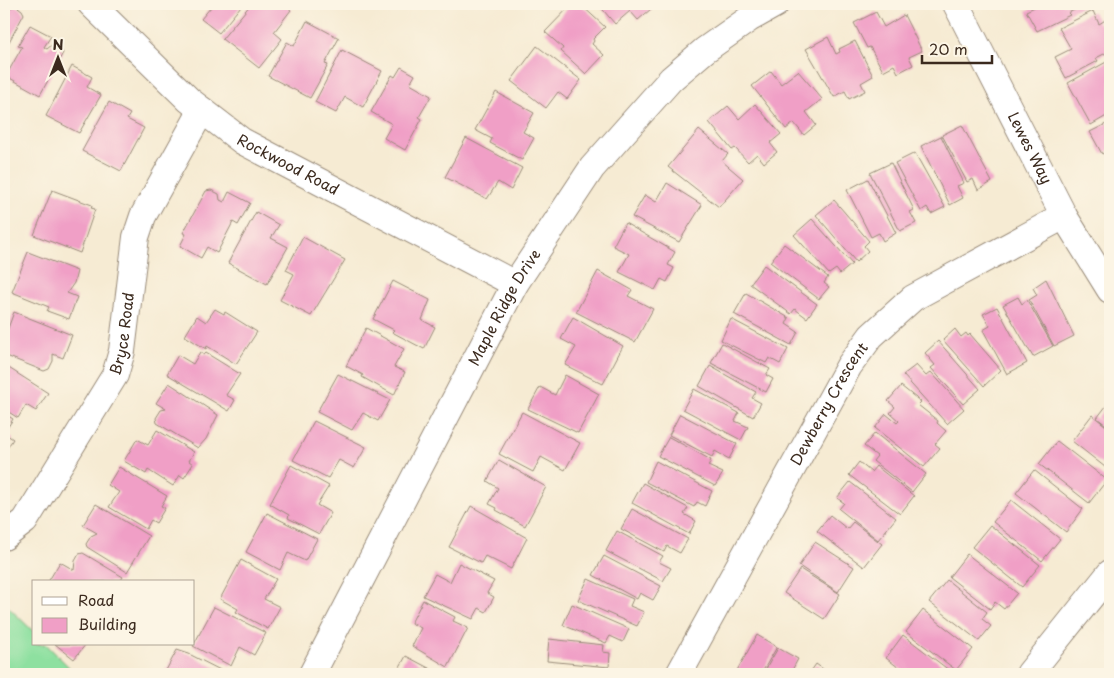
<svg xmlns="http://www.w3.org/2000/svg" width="1114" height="678" viewBox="0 0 1114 678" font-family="'Playpen Sans',sans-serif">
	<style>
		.green { fill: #8ee0a0; stroke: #64855f }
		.building { fill: #f09fc6 }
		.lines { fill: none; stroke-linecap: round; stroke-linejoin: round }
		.street-casing { stroke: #988a78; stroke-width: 28 }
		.street { stroke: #fff; stroke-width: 26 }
		.labels { text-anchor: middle; stroke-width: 4.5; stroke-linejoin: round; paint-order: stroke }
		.street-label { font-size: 15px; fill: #3b2a1e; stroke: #fcf5e5 }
	</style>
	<rect width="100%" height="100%" fill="#fcf5e5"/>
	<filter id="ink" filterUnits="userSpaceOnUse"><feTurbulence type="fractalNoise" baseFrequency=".02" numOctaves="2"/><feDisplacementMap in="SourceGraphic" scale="10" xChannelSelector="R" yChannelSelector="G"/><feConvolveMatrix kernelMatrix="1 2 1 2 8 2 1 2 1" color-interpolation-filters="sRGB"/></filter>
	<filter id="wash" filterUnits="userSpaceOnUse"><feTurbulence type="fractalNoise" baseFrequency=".0096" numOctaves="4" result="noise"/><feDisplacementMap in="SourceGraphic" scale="20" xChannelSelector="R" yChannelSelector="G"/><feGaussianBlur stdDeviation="1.12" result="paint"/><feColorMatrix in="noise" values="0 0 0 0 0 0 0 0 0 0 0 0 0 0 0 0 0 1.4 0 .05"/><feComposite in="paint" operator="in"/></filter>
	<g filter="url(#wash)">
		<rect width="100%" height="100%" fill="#f6ebd3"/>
		<path class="green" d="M4 603 34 632V644H46L76 674H4Z"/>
		<g id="blocks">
			<path class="building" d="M4 4H9L6 9 8 10 15 5 22 10 24 14 4 51Z
				M208 4H239L241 6 219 33 201 19 211 7Z
				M251 4H283L291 10 274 32 282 39 259 68 222 39Z
				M572 4H580L605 27 593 39 594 41 592 44 604 55 586 74 561 51 563 48 545 32Z
				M598 4H657L638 20 630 11 615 24Z
				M1041 4H1087L1068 13 1070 15 1037 31 1026 11Z
				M1093 11 1099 24 1107 19 1110 26V38L1108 39 1110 51 1096 58 1098 61 1066 78 1055 57 1071 49 1059 28Z
				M876 12 884 27 904 15 922 51 909 57 913 65 898 73 894 65 883 71 870 47 867 48 854 23Z
				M307 21 339 38 325 64 328 65 310 98 268 76 287 42 294 46Z
				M30 25 51 36 44 47 47 49 53 44 61 49 63 53 40 95 6 76 22 47 18 46Z
				M828 37 836 54 840 52 839 49 855 41 873 76 861 83 865 91 849 99 845 91 834 97 806 49Z
				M537 46 581 80 567 99 558 92 546 108 511 81Z
				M342 50 382 71 363 107 345 97 336 113 315 102Z
				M1110 60V114L1091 125 1068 83Z
				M72 66 92 77 87 87 101 95 79 133 46 116Z
				M401 67 415 75 410 84 431 96 419 117 422 119 405 150 384 138 392 124 371 112 392 75 395 77Z
				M771 71 781 84 798 71 822 99 806 112 816 125 804 135 794 123 786 129 752 86Z
				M496 92 534 113 523 132 534 138 522 160 490 143 492 139 475 130Z
				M109 102 130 114 127 119 144 128 121 171 82 151Z
				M755 104 781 134 770 143 777 152 764 163 757 154 748 162 735 148 732 150 709 122 728 106 739 119Z
				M1110 122V150L1102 154 1090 132Z
				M962 125 992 182 978 190 973 179 967 182 942 135Z
				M699 130 728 154 722 161 743 179 719 207 668 167Z
				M941 136 964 183 957 186 963 198 950 205 921 146Z
				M466 138 522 168 511 190 498 182 487 199 445 177Z
				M915 153 945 207 931 214 927 207 921 211 895 163Z
				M891 163 914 210 910 212 916 223 900 231 870 173Z
				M868 179 896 233 883 241 879 233 871 237 847 190Z
				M667 183 702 205 679 242 632 217 645 195 656 202Z
				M52 190 92 205 91 208 95 209 80 253 34 235Z
				M211 190 219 194 220 200 224 202 229 192 250 203 238 225 233 222 217 253 207 247 201 258 180 246 186 234 183 233 206 191Z
				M834 200 869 241 864 246 868 251 856 262 816 215Z
				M256 212 279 225 271 238 288 247 267 284 228 263Z
				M812 219 852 264 840 274 836 269 829 274 794 235Z
				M625 223 675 252 668 265 674 268 667 282 661 279 655 290 619 272 629 254 613 246Z
				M303 237 345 260 311 316 280 300 294 274 286 270Z
				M784 244 828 277 824 283 829 287 819 299 770 262Z
				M28 252 77 271 74 283 67 293 77 297 69 319 47 311 49 307 12 292Z
				M764 265 817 304 807 318 795 309 791 314 750 284Z
				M598 271 632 290 628 296 653 309 635 342 576 312Z
				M1046 279 1074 336 1054 346 1029 300 1037 295 1033 288Z
				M393 281 430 300 422 320 435 327 424 349 392 332 394 330 373 319Z
				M746 293 789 318 786 324 798 332 791 345 734 314Z
				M1018 297 1022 304 1027 300 1053 346 1033 357 1003 305Z
				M997 307 1027 363 1007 374 983 330 990 326 983 314Z
				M215 309 224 314 225 312 257 332 236 364 207 346 206 349 185 336 197 316 206 322Z
				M14 312 72 335 63 358 53 354V361L49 369 44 371 4 355V339Z
				M573 317 623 346 603 384 565 365 576 347 561 339Z
				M731 319 788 349 780 364 769 358 766 363 721 340Z
				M366 328 404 349 394 367 405 372 394 395 362 377 363 375 346 366Z
				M955 329 961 337 966 333 968 336 970 334 1001 370 984 386 943 340Z
				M938 341 980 389 963 404 931 368 935 365 925 353Z
				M722 343 770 369 766 375 773 379 766 392 711 363Z
				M200 352 204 355 206 353 240 374 226 395 235 400 229 411 167 374 178 355 193 364Z
				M4 365 48 393 36 411 26 405 18 418 4 409Z
				M916 365 926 376 931 372 964 409 947 424 903 375Z
				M710 366 756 392 752 398 761 403 753 417 699 386Z
				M338 374 390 400 378 421 363 413 352 430 317 412Z
				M565 375 599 394 578 433 528 409 540 387 555 395Z
				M169 383 218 415 206 439 198 448 157 423 156 418 161 410 166 409 156 403Z
				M901 386 921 402 918 405 938 421 937 423 946 431 935 444 940 448 924 467 875 428 886 414 897 423 899 421 890 413 895 407 888 401Z
				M694 389 739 413 735 421 748 427 741 440 683 409Z
				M1110 401V428L1097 418Z
				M522 412 580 443 565 470 541 457 533 472 499 454Z
				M4 413 13 419 4 433 13 439 4 453Z
				M680 414 737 444 729 459 715 451 712 457 669 435Z
				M1092 415 1110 429V471L1072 441Z
				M314 421 366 447 354 468 339 460 328 478 293 460Z
				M157 430 194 452 189 461 193 464 184 478 180 475 173 486 148 470 146 474 124 461 137 439 148 445Z
				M875 433 926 474 912 492 873 461 877 456 864 446Z
				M669 437 711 460 708 466 723 473 715 486 658 456Z
				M1057 441 1107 480 1089 503 1039 464Z
				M499 460 546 487 525 526 496 510 497 508 489 504 498 488 487 481Z
				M656 461 712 491 705 506 697 502 694 507 646 482Z
				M859 462 871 472 876 466 914 496 900 514 849 475Z
				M291 465 329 486 317 505 331 513 319 534 288 518 289 515 270 504Z
				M119 467 167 496 161 506 165 508 156 523 151 520 146 529 109 507 119 492 108 485Z
				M1034 470 1083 509 1066 532 1016 493Z
				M850 482 896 518 878 540 839 509 844 503 837 498Z
				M643 483 688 508 684 514 696 521 689 534 632 503Z
				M1011 500 1060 539 1042 561 993 522Z
				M96 504 149 536 127 572 87 547 86 544 91 536 97 533 83 525Z
				M471 506 527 538 511 569 485 556 481 563 449 547Z
				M632 509 688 539 680 553 667 546 664 552 621 529Z
				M267 513 317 539 305 561 288 553 280 570 246 552Z
				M830 515 847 529 853 522 882 544 864 567 817 531Z
				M990 525 1040 565 1022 587 972 547Z
				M617 531 663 556 659 562 671 568 663 581 606 551Z
				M815 542 854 567 838 592 799 566Z
				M83 553 123 577 120 582H48L60 562 74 570 75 561 79 554Z
				M967 554 1017 593 1004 609 995 602 990 609 949 577Z
				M604 556 661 586 653 600 640 593 637 599 593 575Z
				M241 560 276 579 264 599 280 607 268 629 236 612 238 609 220 599Z
				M459 563 494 581 487 593 494 597 486 612 479 608 473 619 423 596 435 574 450 582Z
				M800 569 840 594 824 619 784 593Z
				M588 579 633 599 630 606 644 612 637 626 578 600Z
				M947 580 987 612 982 619 991 626 979 641 929 602Z
				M423 600 455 617 453 621 468 628 448 667 412 646 421 628 411 623Z
				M572 604 629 629 623 642 610 636 606 643 563 625Z
				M214 607 266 633 254 655 240 647 231 666 193 646Z
				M923 610 973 649 956 670 906 632Z
				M757 635 777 647 761 674H735Z
				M903 635 954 674H907L886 658Z
				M549 639 604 645 603 652 610 653 609 667 547 661Z
				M55 644H86L74 659Z
				M778 648 798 659 790 674H763Z
				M177 650 189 654 228 674H164Z
				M406 656 440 674H400L397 672Z
				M816 664 830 674H809Z
				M385 667 399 674H381Z"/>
		</g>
	</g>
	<g filter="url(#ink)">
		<use href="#blocks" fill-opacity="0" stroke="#988a78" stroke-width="1"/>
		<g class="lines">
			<g class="street-casing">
				<g id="street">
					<path id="s1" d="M91 4 189 100 242 141 515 284"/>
					<path id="s2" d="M956 4 1064 216 1110 290"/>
					<path id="s3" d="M4 537 25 521 115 375 122 351 136 237 143 216 202 110"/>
					<path id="s4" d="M312 674 515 284 592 168 671 79 705 50 749 19 776 4"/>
					<path id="s5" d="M679 674 849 366 871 336 913 298 1064 216"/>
					<path d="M1029 674 1110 573"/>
				</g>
			</g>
			<use href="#street" class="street"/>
		</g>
	</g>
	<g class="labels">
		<g class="street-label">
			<text dy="5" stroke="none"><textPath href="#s2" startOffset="162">Lewes Way</textPath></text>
			<text dy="5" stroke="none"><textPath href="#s1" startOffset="256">Rockwood Road</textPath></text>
			<text dy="5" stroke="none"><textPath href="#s4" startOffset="414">Maple Ridge Drive</textPath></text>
			<text dy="5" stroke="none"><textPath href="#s3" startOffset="240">Bryce Road</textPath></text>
			<text dy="5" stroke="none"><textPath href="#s5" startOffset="309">Dewberry Crescent</textPath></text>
		</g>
	</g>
	<rect width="1114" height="678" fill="none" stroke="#fcf5e5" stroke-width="20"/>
	<rect x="32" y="580" width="162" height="65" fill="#fcf5e5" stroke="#afa495"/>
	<rect x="42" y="597" width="25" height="8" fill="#ffffff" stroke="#afa495"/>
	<text x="78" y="606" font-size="15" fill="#3b2a1e">Road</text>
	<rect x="42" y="618" width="25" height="15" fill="#f09fc6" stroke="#afa495"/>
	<text x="78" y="630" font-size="15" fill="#3b2a1e">Building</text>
	<g transform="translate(58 58)" stroke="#fcf5e5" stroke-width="4" paint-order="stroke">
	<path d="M0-4L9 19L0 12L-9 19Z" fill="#3b2a1e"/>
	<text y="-8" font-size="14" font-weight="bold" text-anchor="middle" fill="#3b2a1e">N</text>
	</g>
	<path d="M922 55v8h70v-8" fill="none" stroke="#3b2a1e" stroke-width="2.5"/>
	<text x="929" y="55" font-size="15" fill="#3b2a1e" stroke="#fcf5e5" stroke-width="4" paint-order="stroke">20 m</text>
</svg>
